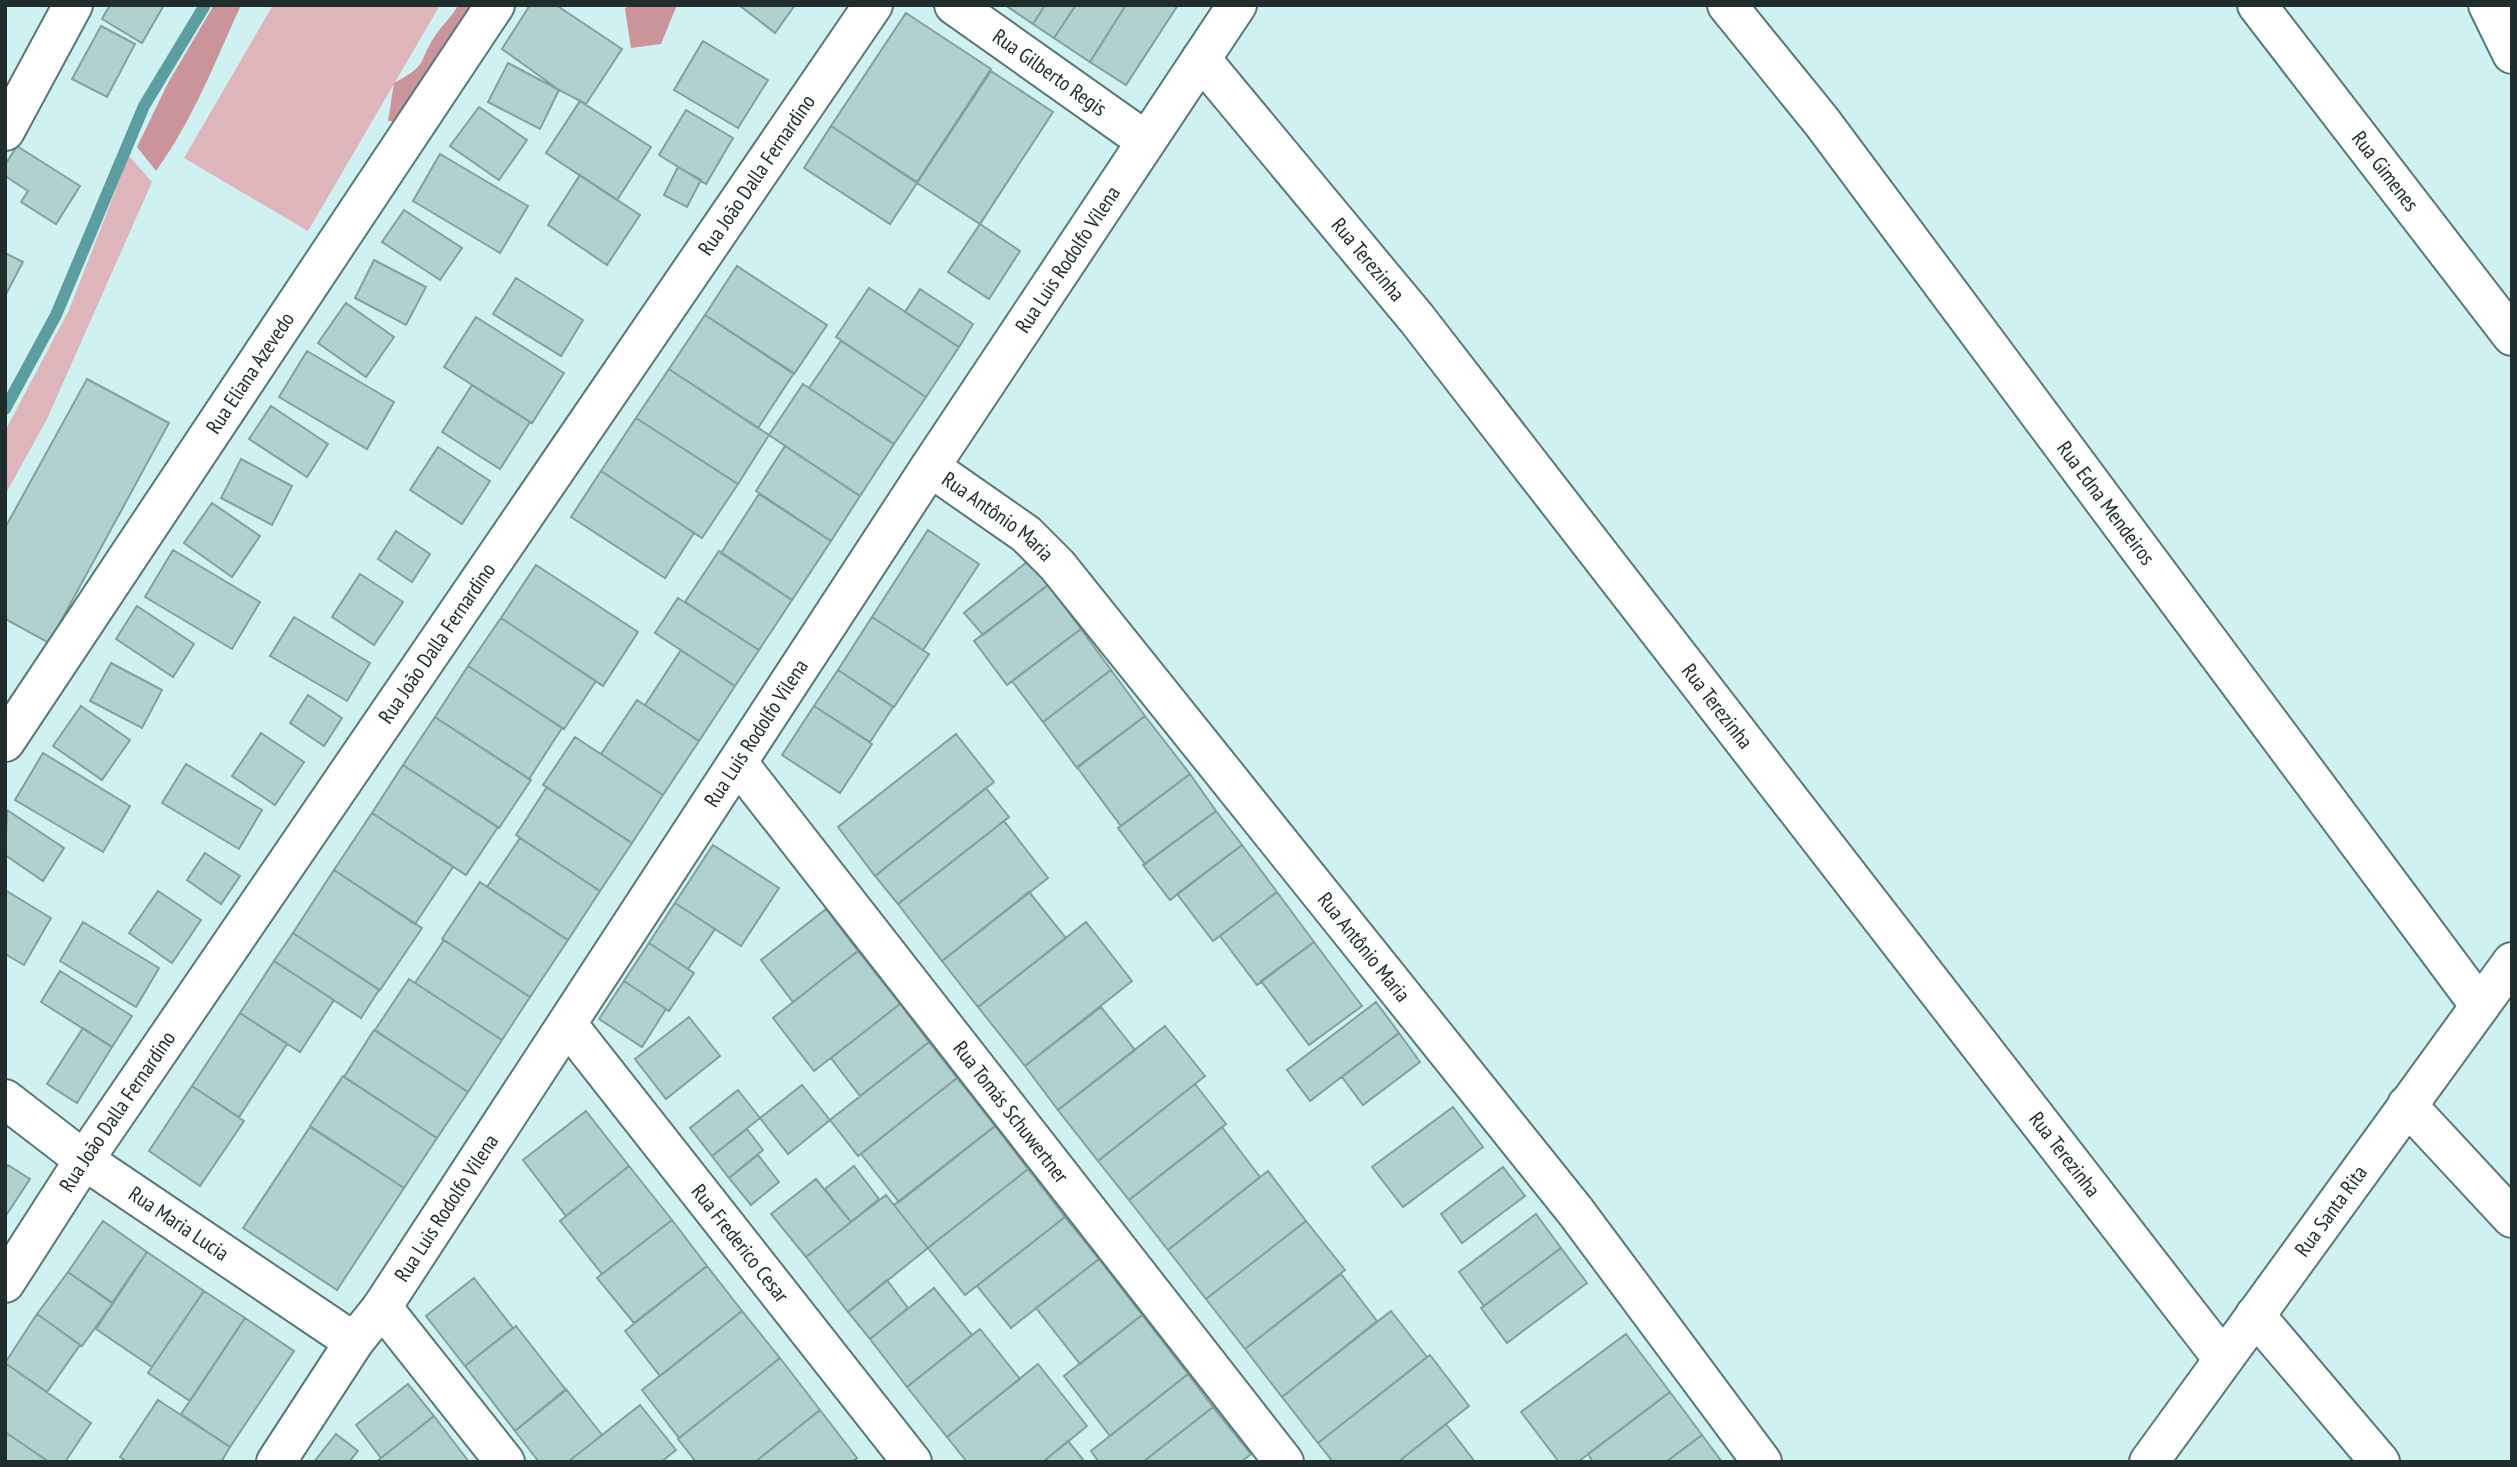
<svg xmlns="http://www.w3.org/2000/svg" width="2517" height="1467" viewBox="0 0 2517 1467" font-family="'PT Sans Narrow',sans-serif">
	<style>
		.green { fill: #deb5ba }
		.forest { fill: #cb949b }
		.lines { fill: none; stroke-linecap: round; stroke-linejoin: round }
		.stream { stroke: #5c9e9f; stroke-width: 12 }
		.building { fill: #b1d0d0; stroke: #82a0a0; stroke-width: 2 }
		.minor-casing { stroke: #5a7777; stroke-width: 42 }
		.minor { stroke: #fff; stroke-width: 38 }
		.labels { text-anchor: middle; stroke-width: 6; stroke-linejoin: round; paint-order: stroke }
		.street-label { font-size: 21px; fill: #202d2d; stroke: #defefe }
	</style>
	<rect width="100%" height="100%" fill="#d0f1f1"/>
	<path class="green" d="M273 5H440L308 231 184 158Z
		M129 156 152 182 47 419 5 495V431L69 310Z"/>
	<path class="forest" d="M214 5H241C215 62 193 120 156 171L137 147 168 83Z
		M458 5H518L483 49 467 84 442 113 407 122 388 121 394 83C431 64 417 61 437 33 444 23 452 17 458 5Z
		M628 5H677L661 44 631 48 625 9Z"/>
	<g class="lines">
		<path class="stream" d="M5 409 56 315 144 106 205 5"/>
	</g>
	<path class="building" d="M110 5H164L142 43 102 19Z
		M530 5H556L622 49 586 104 559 90 502 49Z
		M739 5H795L775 33Z
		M1005 5H1045L1033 24Z
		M1045 5H1076L1054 38 1033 24Z
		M1076 5H1126L1090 62 1054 38Z
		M1126 5H1178L1126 85 1090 62Z
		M906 13 991 69 917 182 831 126Z
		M101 26 135 44 107 97 72 79Z
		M703 41 768 80 738 128 674 90Z
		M508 63 559 90 540 129 488 102Z
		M991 71 1053 112 980 224 917 183Z
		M580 101 651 147 617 200 546 153Z
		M479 107 527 140 499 180 450 146Z
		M686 110 733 138 706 184 659 155Z
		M831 126 917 183 890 224 804 168Z
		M17 146 80 186 56 224 21 202 28 191 5 176V165Z
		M440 154 528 206 500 253 413 201Z
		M678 167 701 180 687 207 664 195Z
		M580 175 640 215 607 265 548 225Z
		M404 210 462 248 440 280 382 242Z
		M980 224 1020 251 989 299 948 272Z
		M5 253 23 262 5 296Z
		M374 260 426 287 406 325 355 298Z
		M737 266 827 325 794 374 705 315Z
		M516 278 583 320 561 356 493 314Z
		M869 288 959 347 926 397 836 337Z
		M920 289 973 324 959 347 905 312Z
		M346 303 394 337 366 377 318 343Z
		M705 315 794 373 758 428 669 369Z
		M476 317 564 373 532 423 444 367Z
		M841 341 926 397 894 444 809 388Z
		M307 351 394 402 367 449 279 397Z
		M669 369 769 435 738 484 636 418Z
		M87 379 169 423 49 643 5 619V528Z
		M803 384 894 444 860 496 769 435Z
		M472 385 530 422 500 469 442 432Z
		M271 406 328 444 307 477 249 439Z
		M636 418 738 484 702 538 601 471Z
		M785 446 860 496 831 541 756 491Z
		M438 447 490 481 462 524 410 490Z
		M241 459 292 486 272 525 221 498Z
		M601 471 694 533 665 578 571 517Z
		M759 494 831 541 792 600 721 553Z
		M212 503 260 536 232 577 184 543Z
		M928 530 979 564 923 650 872 617Z
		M396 531 430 554 412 582 378 559Z
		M173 550 260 602 232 649 145 597Z
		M719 551 792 600 759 650 685 602Z
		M1028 561 1048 585 983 635 964 613Z
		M536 565 638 632 603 686 501 618Z
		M360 574 403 602 374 645 332 617Z
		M1048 585 1081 629 1007 685 974 641Z
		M678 598 759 650 735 686 655 633Z
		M137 606 194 644 173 677 116 639Z
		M294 617 370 663 347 701 270 656Z
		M872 617 929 654 894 707 838 670Z
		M501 618 596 681 564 729 468 666Z
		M1081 629 1111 670 1043 722 1012 681Z
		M681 650 735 686 699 741 645 705Z
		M111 663 162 690 142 728 90 701Z
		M468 666 562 728 529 779 435 717Z
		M838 670 893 707 870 742 814 706Z
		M1111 670 1145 716 1077 768 1043 722Z
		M308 695 342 718 324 746 290 723Z
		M637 700 699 741 663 795 601 754Z
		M81 706 130 740 102 780 53 746Z
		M814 706 872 744 840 793 782 755Z
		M1145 716 1190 774 1121 826 1077 767Z
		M435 717 531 780 499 828 403 765Z
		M261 733 304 762 275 805 232 776Z
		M956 734 994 782 875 876 838 827Z
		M575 737 663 795 632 843 543 785Z
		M43 753 130 806 103 852 15 800Z
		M186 764 262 810 239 849 162 803Z
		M403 765 498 827 466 875 372 813Z
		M1190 774 1216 811 1145 864 1118 828Z
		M547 787 632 843 600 891 516 835Z
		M986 788 1009 817 898 904 875 876Z
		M7 810 64 848 43 881 5 855Z
		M1216 811 1242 845 1170 900 1143 865Z
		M372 813 453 867 415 924 334 870Z
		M1004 821 1048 878 942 961 898 904Z
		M520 838 600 891 568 940 487 887Z
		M713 845 779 888 741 946 675 903Z
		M1242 845 1277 892 1213 941 1177 894Z
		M205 853 240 876 221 904 187 880Z
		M334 870 422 928 380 990 293 933Z
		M480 882 568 940 530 997 442 939Z
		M5 890 51 918 24 965 5 954Z
		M158 891 201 920 172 963 129 933Z
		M1029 892 1066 938 978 1007 942 961Z
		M1277 892 1314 942 1257 985 1220 936Z
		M675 903 715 929 688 969 649 943Z
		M826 909 858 951 793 1002 761 960Z
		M83 922 159 968 136 1007 60 961Z
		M1086 922 1132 981 1025 1066 978 1007Z
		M293 933 379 990 361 1018 274 961Z
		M444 940 530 997 502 1040 415 983Z
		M1314 942 1362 1006 1309 1045 1261 981Z
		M649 943 694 973 669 1011 624 981Z
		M858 951 900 1004 814 1071 773 1018Z
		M274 961 334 1000 300 1052 240 1013Z
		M60 971 132 1016 112 1047 41 1002Z
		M409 979 502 1040 468 1092 375 1030Z
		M624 981 666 1009 642 1047 599 1019Z
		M1376 1002 1399 1033 1310 1101 1287 1070Z
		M900 1004 929 1042 860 1096 831 1058Z
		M1101 1007 1135 1050 1058 1110 1025 1066Z
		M240 1013 287 1044 239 1117 192 1086Z
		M689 1017 720 1056 666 1099 635 1059Z
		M1165 1026 1205 1076 1098 1161 1058 1110Z
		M83 1028 112 1047 77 1103 47 1084Z
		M374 1030 468 1092 437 1138 344 1077Z
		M1399 1033 1420 1062 1363 1105 1342 1077Z
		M929 1042 957 1078 858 1156 830 1120Z
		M343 1076 437 1138 404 1188 310 1126Z
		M957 1078 995 1126 899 1202 861 1154Z
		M1195 1084 1226 1124 1129 1200 1098 1161Z
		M802 1085 830 1120 788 1154 760 1118Z
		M192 1086 244 1121 200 1186 149 1151Z
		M738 1090 760 1118 712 1156 690 1128Z
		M1453 1107 1483 1147 1403 1207 1372 1167Z
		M586 1111 629 1166 566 1216 523 1160Z
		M995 1126 1028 1169 928 1248 894 1205Z
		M310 1127 404 1188 337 1290 243 1228Z
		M1222 1127 1260 1177 1168 1250 1129 1200Z
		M747 1129 763 1150 729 1178 712 1156Z
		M758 1155 779 1182 751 1205 729 1178Z
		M8 1165 30 1179 5 1217V1169Z
		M629 1166 672 1220 602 1274 560 1221Z
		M854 1166 879 1199 851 1222 825 1189Z
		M1503 1167 1525 1196 1462 1243 1441 1214Z
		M1028 1169 1065 1217 965 1295 928 1248Z
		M1268 1171 1306 1221 1206 1299 1168 1250Z
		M816 1179 851 1222 806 1257 771 1214Z
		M886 1195 928 1248 848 1312 806 1257Z
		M1536 1214 1561 1248 1484 1306 1459 1272Z
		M1065 1217 1099 1259 1011 1328 977 1286Z
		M672 1220 707 1266 634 1323 597 1278Z
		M103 1221 147 1252 112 1303 68 1272Z
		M1306 1221 1345 1270 1245 1349 1206 1299Z
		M1561 1248 1587 1283 1507 1343 1481 1308Z
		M147 1252 204 1291 152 1367 96 1329Z
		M1099 1259 1142 1315 1080 1364 1036 1308Z
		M707 1266 742 1311 660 1376 625 1331Z
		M68 1272 113 1303 82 1346 37 1314Z
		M1341 1274 1377 1321 1282 1397 1245 1349Z
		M474 1278 513 1328 465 1366 426 1316Z
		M887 1280 908 1308 870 1339 848 1312Z
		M934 1288 972 1335 907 1387 870 1339Z
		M204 1291 245 1318 190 1401 148 1373Z
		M742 1311 780 1358 679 1438 642 1390Z
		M1391 1311 1427 1357 1318 1443 1282 1397Z
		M37 1314 80 1345 47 1392 5 1363Z
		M1142 1315 1188 1374 1110 1436 1064 1376Z
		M245 1318 294 1351 230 1447 181 1414Z
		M516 1326 566 1390 515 1431 465 1366Z
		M980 1329 1020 1379 947 1437 907 1387Z
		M1626 1334 1670 1392 1578 1462H1559L1521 1412Z
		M1430 1355 1469 1406 1398 1462H1333L1318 1443Z
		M780 1358 820 1410 755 1462H696L678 1439Z
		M5 1363 91 1423 65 1462H49L5 1432Z
		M1038 1364 1087 1426 1043 1462H967L947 1437Z
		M1188 1374 1213 1407 1143 1462H1099L1091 1451Z
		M408 1384 434 1416 381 1458 356 1425Z
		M566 1389 602 1435 568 1462H539L515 1431Z
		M1670 1392 1702 1435 1666 1462H1593L1588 1454Z
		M158 1400 230 1447 221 1462H127L120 1457Z
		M640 1405 676 1450 661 1462H568Z
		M1213 1407 1251 1454 1241 1462H1143Z
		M820 1410 857 1458 852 1462H755Z
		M434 1416 469 1462H376L381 1458Z
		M1446 1424 1475 1462H1398Z
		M5 1432 49 1462H5Z
		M336 1434 358 1451 349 1462H314Z
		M1702 1435 1722 1462H1666Z
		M1068 1441 1085 1462H1043Z"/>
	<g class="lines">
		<g class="minor-casing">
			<g id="minor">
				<path id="s1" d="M954 5 1146 141"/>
				<path id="s2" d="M1727 5 1822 122 2480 1006"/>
				<path id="s3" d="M2257 5 2512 336"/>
				<path d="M2488 5 2512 54"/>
				<path id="s4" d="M1201 59 1417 319 2223 1359"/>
				<path d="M5 131 73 5"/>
				<path id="s5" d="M930 467 1026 534 1057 565 1576 1212 1762 1462"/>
				<path id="s6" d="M5 742 495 5"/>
				<path id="s7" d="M738 763 1284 1462"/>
				<path id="s8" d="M568 1025 912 1462"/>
				<path id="s9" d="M5 1099 84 1160 354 1342"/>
				<path d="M2407 1105 2512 1218"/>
				<path id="s10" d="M5 1283 84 1160 873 5"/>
				<path d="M382 1307 505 1462"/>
				<path d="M2255 1315 2380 1462"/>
				<path id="s11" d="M276 1462 354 1342 382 1307 930 467 1237 5"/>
				<path id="s12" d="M2149 1462 2512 962"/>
			</g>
		</g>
		<use href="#minor" class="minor"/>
	</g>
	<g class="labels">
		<g class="street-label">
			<text dy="7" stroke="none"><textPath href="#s1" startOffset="117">Rua Gilberto Regis</textPath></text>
			<text dy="7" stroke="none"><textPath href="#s3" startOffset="210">Rua Gimenes</textPath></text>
			<text dy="7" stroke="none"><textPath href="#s10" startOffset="1339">Rua João Dalla Fernardino</textPath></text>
			<text dy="7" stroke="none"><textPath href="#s4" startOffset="261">Rua Terezinha</textPath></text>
			<text dy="7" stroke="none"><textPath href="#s11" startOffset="1440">Rua Luis Rodolfo Vilena</textPath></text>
			<text dy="7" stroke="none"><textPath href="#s6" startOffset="443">Rua Eliana Azevedo</textPath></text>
			<text dy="7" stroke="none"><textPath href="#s2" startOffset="626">Rua Edna Mendeiros</textPath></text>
			<text dy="7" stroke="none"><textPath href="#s5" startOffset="84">Rua Antônio Maria</textPath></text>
			<text dy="7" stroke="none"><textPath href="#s10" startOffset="772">Rua João Dalla Fernardino</textPath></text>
			<text dy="7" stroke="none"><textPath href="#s4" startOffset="828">Rua Terezinha</textPath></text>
			<text dy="7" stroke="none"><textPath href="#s11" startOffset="873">Rua Luis Rodolfo Vilena</textPath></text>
			<text dy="7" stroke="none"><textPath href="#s5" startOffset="651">Rua Antônio Maria</textPath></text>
			<text dy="7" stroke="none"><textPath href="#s10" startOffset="205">Rua João Dalla Fernardino</textPath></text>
			<text dy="7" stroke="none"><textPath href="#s7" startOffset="443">Rua Tomás Schuwertner</textPath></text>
			<text dy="7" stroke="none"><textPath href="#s4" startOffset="1395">Rua Terezinha</textPath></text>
			<text dy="7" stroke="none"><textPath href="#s11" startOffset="306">Rua Luis Rodolfo Vilena</textPath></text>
			<text dy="7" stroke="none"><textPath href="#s12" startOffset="310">Rua Santa Rita</textPath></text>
			<text dy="7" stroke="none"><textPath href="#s9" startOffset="214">Rua Maria Lucia</textPath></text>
			<text dy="7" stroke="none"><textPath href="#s8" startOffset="278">Rua Frederico Cesar</textPath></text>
		</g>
	</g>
	<rect width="2517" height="1467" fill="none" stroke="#202d2d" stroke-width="14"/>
</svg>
